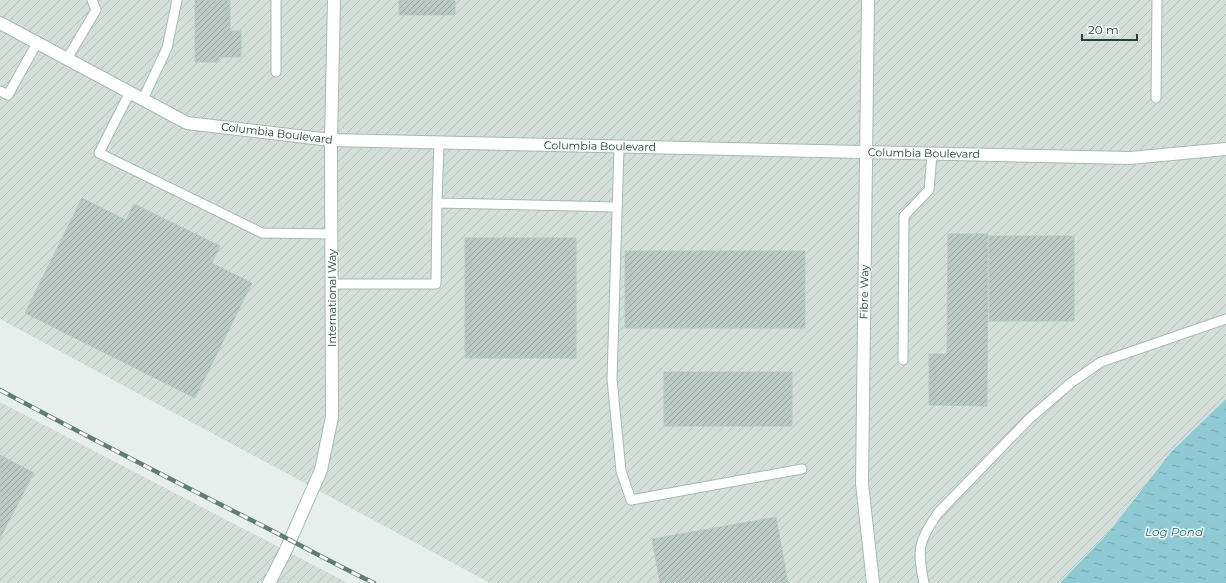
<svg xmlns="http://www.w3.org/2000/svg" width="1226" height="583" viewBox="0 0 1226 583" font-family="Montserrat,sans-serif">
	<style>
		.industrial { fill: url(#industrial-furrows) }
		.water { fill: url(#water-ripples) }
		.building { fill: url(#building-hatch); stroke: #b8c9c2 }
		.lines { fill: none; stroke-linecap: round; stroke-linejoin: round }
		.service-casing { stroke: #a8b8b2; stroke-width: 11 }
		.minor-casing { stroke: #a8b8b2; stroke-width: 14 }
		.tertiary-casing { stroke: #a8b8b2; stroke-width: 14 }
		.service { stroke: #fff; stroke-width: 9 }
		.minor { stroke: #fff; stroke-width: 12 }
		.tertiary { stroke: #fff; stroke-width: 12 }
		.rail-casing { stroke: #5f7d75; stroke-width: 4.5 }
		.rail { stroke: #f7fbf9; stroke-width: 3; stroke-dasharray: 9; stroke-linecap: butt }
		.labels { text-anchor: middle; stroke-width: 3; stroke-linejoin: round; paint-order: stroke }
		.street-label { font-size: 11px; fill: #24423a; stroke: #f7fbf9 }
		.water-label { font-size: 12px; font-style: italic; fill: #1c6f80; stroke: #f7fbf9 }
	</style>
	<defs>
		<pattern id="industrial-furrows" width="10" height="10" patternUnits="userSpaceOnUse"><rect width="10" height="10" fill="#d4dfda"/><path d="M-1 1l2-2M0 10L10 0M9 11l2-2" fill="none" stroke="#b6c1bc"/></pattern>
		<pattern id="water-ripples" width="26" height="14" patternUnits="userSpaceOnUse"><rect width="26" height="14" fill="#8ec9d4"/><path d="M2 4q2-2 4 0t4 0M15 11q2-2 4 0t4 0" fill="none" stroke="#74a5ad"/></pattern>
		<pattern id="building-hatch" width="6" height="6" patternUnits="userSpaceOnUse"><rect width="6" height="6" fill="#bbcac4"/><path d="M-1 1l2-2M0 6l6-6M5 7l2-2" fill="none" stroke="#98a6a0"/></pattern>
	</defs>
	<rect width="100%" height="100%" fill="#e6efeb"/>
	<path class="industrial" d="M0 0H1226V399L1171 452 1109 532 1060 583H490L0 319Z
		M0 402 348 583H0Z"/>
	<path class="water" d="M1226 399V583H1060L1109 532 1171 452Z"/>
	<path class="building" d="M195 0H230V31H241V57H219V62H195Z
		M399 0H455V15H399Z
		M82 198 126 220 134 204 220 246 212 263 252 283 195 398 25 313Z
		M948 234H988L987 406 929 405V354H947Z
		M989 236H1074V321H989Z
		M465 238H576V358H465Z
		M625 251H805V328H625Z
		M664 372H792V426H664Z
		M0 455 34 473 0 538Z
		M776 517 788 583H660L652 539Z"/>
	<g class="lines">
		<g class="service-casing">
			<path id="service" d="M67 59 96 10 92 0
				M276 72V0
				M0 91 8 95 37 43
				M130 92 99 153 262 233 332 234
				M1156 98 1157 0
				M143 99 167 48 177 0
				M439 143 437 203 617 207
				M619 147 612 379 621 471 631 500 802 469
				M332 284H436L437 203
				M903 360 904 216 929 190 932 154
				M924 583C917 549 918 542 938 513L1029 419 1072 382 1101 362 1226 319"/>
		</g>
		<g class="minor-casing">
			<path id="minor" d="M862 483 873 583
				M269 583 285 552 321 470 332 417 331 140 334 0"/>
		</g>
		<g class="tertiary-casing">
			<path id="tertiary" d="M0 23 187 123 331 140 1130 158 1226 149
				M862 483 868 0"/>
		</g>
		<use href="#service" class="service"/>
		<use href="#minor" class="minor"/>
		<use href="#tertiary" class="tertiary"/>
		<g class="rail-casing">
			<path id="rail" d="M0 390C84 435 170 479 255 522 295 542 334 564 374 583"/>
		</g>
		<use href="#rail" class="rail"/>
	</g>
	<g class="labels">
		<g class="street-label">
			<text transform="translate(277 133) rotate(7)" y="4">Columbia Boulevard</text>
			<text transform="translate(600 146) rotate(1)" y="4">Columbia Boulevard</text>
			<text transform="translate(924 153) rotate(1)" y="4">Columbia Boulevard</text>
			<text transform="translate(864 292) rotate(-89)" y="4">Fibre Way</text>
			<text transform="translate(332 298) rotate(-90)" y="4">International Way</text>
		</g>
		<g class="water-label">
			<text x="1174" y="536">Log Pond</text>
		</g>
	</g>
	<path d="M1082 34v6h55v-6" fill="none" stroke="#24423a" stroke-width="2"/>
	<text x="1088" y="34" font-size="12" fill="#24423a" stroke="#f7fbf9" stroke-width="3" paint-order="stroke">20 m</text>
</svg>
